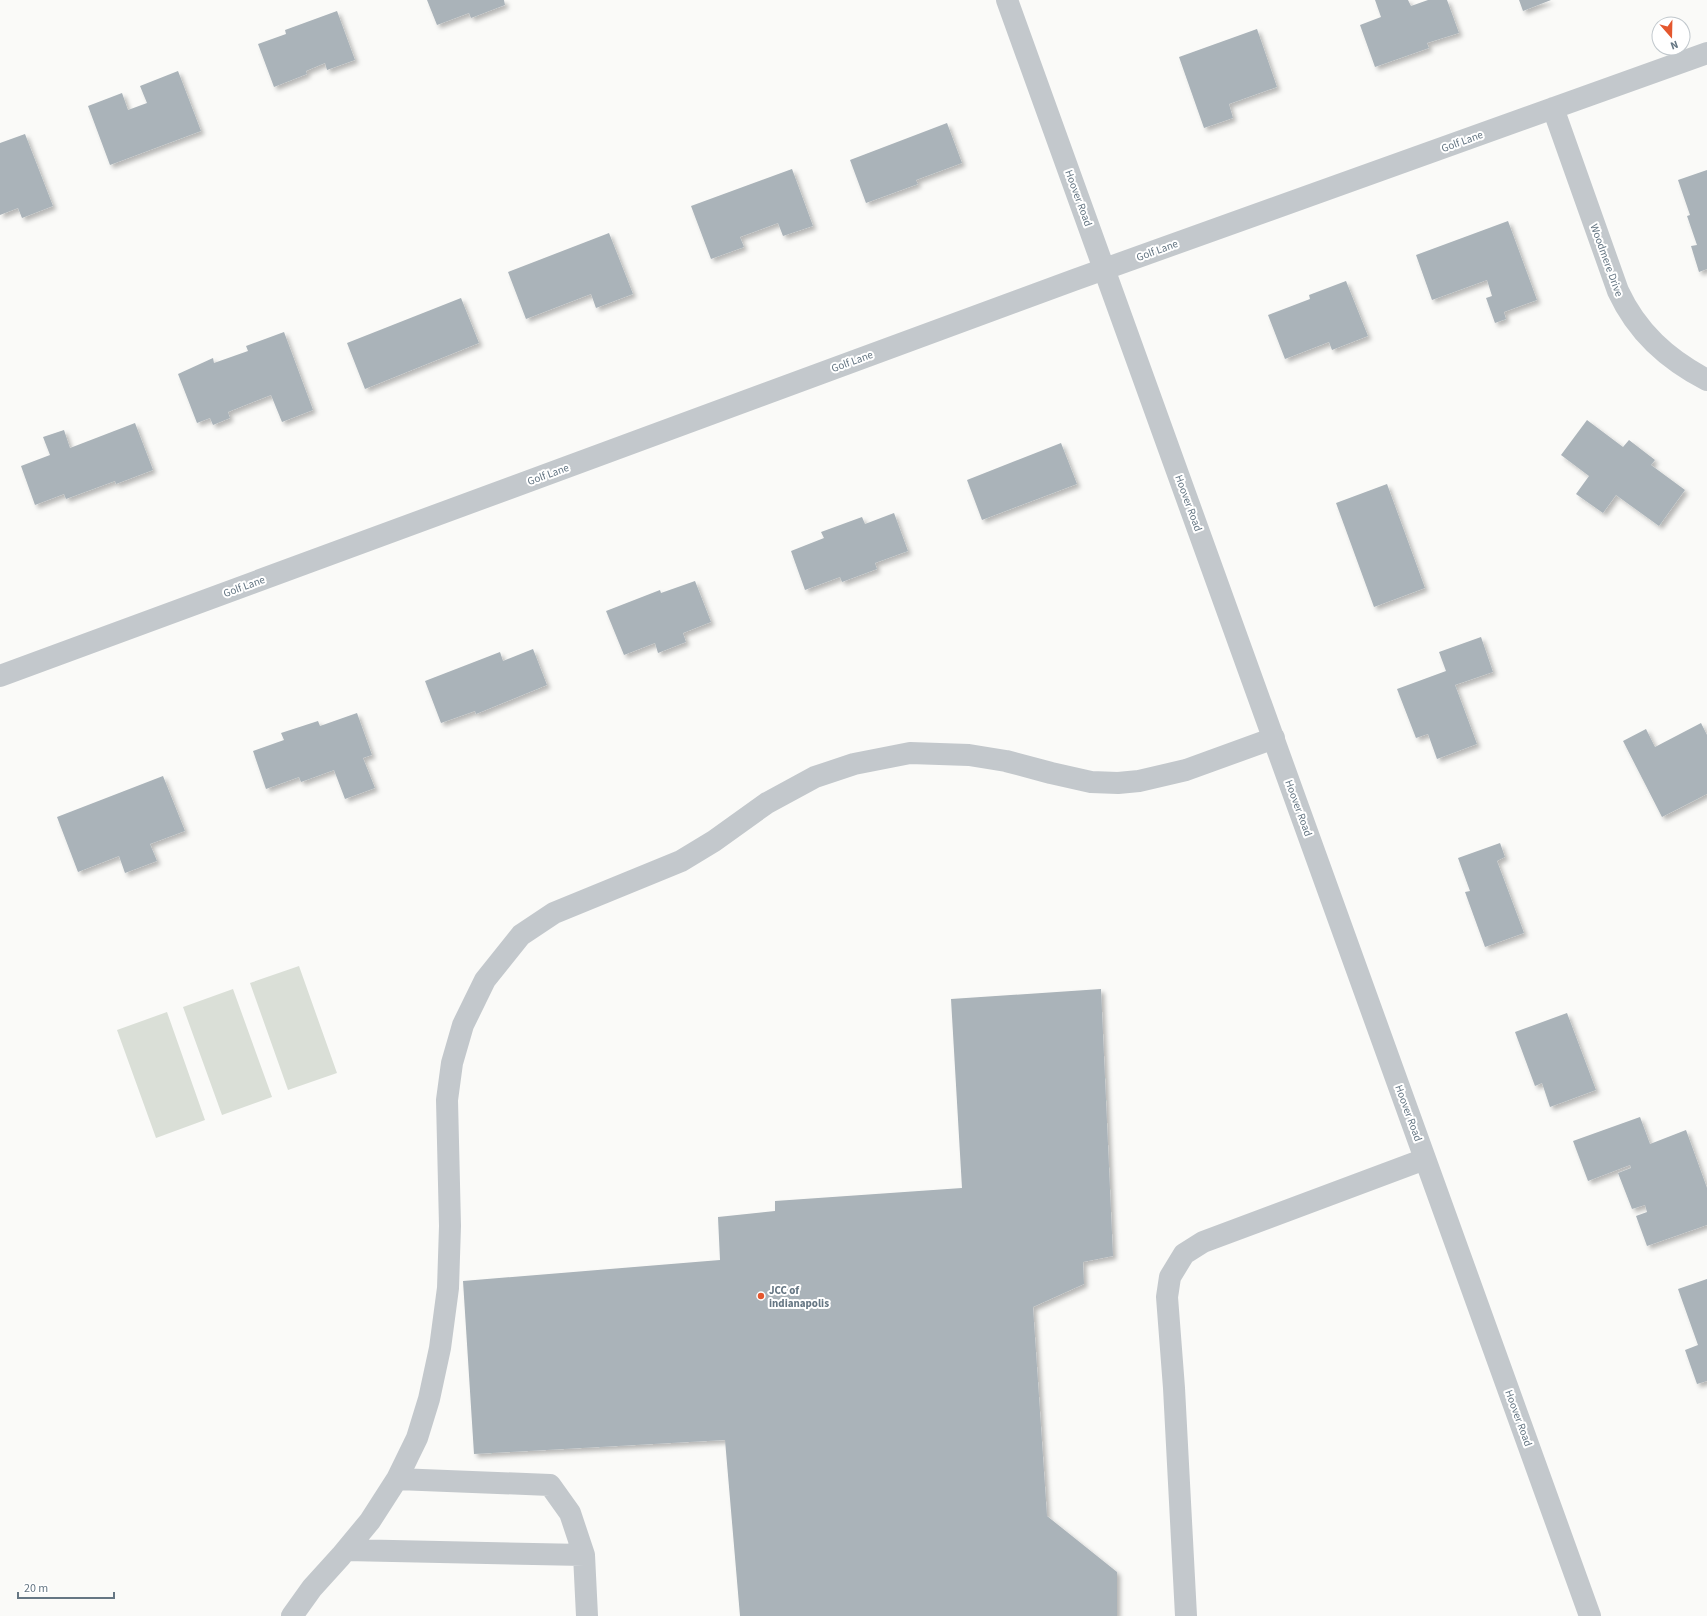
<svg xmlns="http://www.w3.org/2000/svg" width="1707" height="1616" viewBox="0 0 1707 1616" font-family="'Source Sans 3',sans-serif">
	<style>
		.green { fill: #dadfd7 }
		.building { fill: #aab3b9; filter: url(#shadow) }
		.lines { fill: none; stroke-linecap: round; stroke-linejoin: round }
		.minor { stroke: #c3c8cc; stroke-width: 22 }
		.poi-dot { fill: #e4572e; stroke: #fff; stroke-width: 1.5 }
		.labels { text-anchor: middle; stroke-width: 4; stroke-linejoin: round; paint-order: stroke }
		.street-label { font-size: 11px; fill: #657683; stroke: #fff }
		.poi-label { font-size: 11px; font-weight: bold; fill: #657683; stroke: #fff; text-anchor: start }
	</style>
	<defs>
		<filter id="shadow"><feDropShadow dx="3.5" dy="3.5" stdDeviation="2" flood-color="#0004"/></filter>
	</defs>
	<rect width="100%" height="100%" fill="#fafaf8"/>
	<path class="green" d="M299 966 337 1073 288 1090 250 983Z
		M233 989 272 1097 222 1115 183 1007Z
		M167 1012 205 1120 156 1138 117 1030Z"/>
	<path class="building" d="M427 0H504L505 5 471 18 469 13 437 25Z
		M1375 0H1408L1411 6 1428 0H1447L1459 33 1427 43 1429 48 1375 67 1360 25 1381 17Z
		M1519 0H1551L1523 11Z
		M337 11 355 60 327 70 325 63 306 71 307 74 274 87 258 44 286 34 285 30Z
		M1257 29 1277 87 1229 104 1233 118 1204 128 1179 57Z
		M178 71 201 131 110 165 88 106 122 93 128 110 147 103 140 86Z
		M947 123 962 163 916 180 918 184 866 203 850 160Z
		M25 134 53 206 22 218 18 208 0 215V143Z
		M792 169 813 226 783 236 778 223 740 237 744 247 711 259 691 206Z
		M1707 170V269L1699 272 1691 246 1697 245 1687 216 1690 215 1678 180Z
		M1508 221 1537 300 1504 312 1506 319 1495 323 1486 298 1492 296 1487 280 1432 300 1416 255Z
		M609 233 633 294 596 308 591 294 526 319 508 272Z
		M1346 281 1368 336 1332 350 1329 342 1285 359 1268 315 1310 299 1309 295Z
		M461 298 479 343 365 389 347 343Z
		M284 332 313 410 282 422 271 395 228 412 230 418 213 425 210 418 197 423 178 374 213 358 214 363 248 351 246 346Z
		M1587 420 1623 447 1629 440 1655 460 1651 465 1685 490 1659 526 1616 495 1603 513 1576 494 1589 476 1561 455Z
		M135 423 153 470 116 484 115 481 66 499 64 494 35 505 21 466 50 455 43 437 64 430 70 448Z
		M1061 443 1077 484 982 520 967 480Z
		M1387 484 1425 588 1374 607 1336 503Z
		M894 513 908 551 875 563 877 569 842 582 840 577 805 590 791 551 824 538 821 532 862 517 865 524Z
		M695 581 711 622 683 633 686 642 658 653 655 643 624 655 606 611 660 590 661 593Z
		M1481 637 1493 672 1455 685 1477 744 1437 759 1428 734 1416 738 1397 689 1446 671 1439 652Z
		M533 649 547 685 476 714 475 711 441 723 425 681 500 652 503 661Z
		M357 713 372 755 363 758 375 788 345 799 334 770 301 782 299 777 266 789 253 751 284 740 281 733 318 721 320 726Z
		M1701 723 1707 735V794L1662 817 1623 741 1646 729 1655 747Z
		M163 776 185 831 150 844 157 861 125 873 119 856 78 872 57 817Z
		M1500 843 1505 857 1497 861 1524 933 1485 947 1465 892 1470 891 1458 858Z
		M1101 989 1113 1256 1083 1262 1084 1284 1033 1307 1047 1516 1117 1572V1616H740L725 1440 474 1454 463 1281 720 1260 718 1217 775 1211V1201L962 1188 951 999Z
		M1567 1013 1596 1090 1550 1107 1542 1083 1535 1086 1515 1032Z
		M1640 1117 1650 1144 1686 1130 1707 1188V1225L1647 1246 1636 1216 1647 1212 1645 1205 1632 1209 1618 1173 1631 1168 1630 1165 1588 1181 1573 1141Z
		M1707 1279V1381L1697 1384 1685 1350 1698 1345 1678 1289Z"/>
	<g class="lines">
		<path class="minor" d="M1007 0 1590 1616
			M1553 108 1618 291C1637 332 1667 359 1707 380
			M0 676 1074 280 1707 53
			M397 1479 550 1485 570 1513 584 1555 587 1616
			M346 1550 584 1555
			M292 1616 312 1588 341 1556 370 1521 397 1479 417 1438 429 1399 440 1348 448 1288 450 1226 447 1100 452 1063 463 1025 485 980 521 935 554 913 681 861 714 841 767 803 815 777 854 764 910 753 969 755 1006 761 1051 773 1091 782 1118 783 1139 781 1186 770 1274 738
			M1186 1616 1174 1388 1167 1297 1170 1277 1184 1254 1203 1242 1425 1159"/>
	</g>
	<circle class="poi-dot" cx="761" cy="1296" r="4"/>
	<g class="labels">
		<g class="street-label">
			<text transform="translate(1462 141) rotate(-20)" y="4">Golf Lane</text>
			<text transform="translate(1079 198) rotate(70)" y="4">Hoover Road</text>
			<text transform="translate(1157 250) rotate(-20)" y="4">Golf Lane</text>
			<text transform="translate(1607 260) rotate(70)" y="4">Woodmere Drive</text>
			<text transform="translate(852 361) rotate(-20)" y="4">Golf Lane</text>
			<text transform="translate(548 474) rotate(-20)" y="4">Golf Lane</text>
			<text transform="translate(1189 503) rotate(70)" y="4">Hoover Road</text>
			<text transform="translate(244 586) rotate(-20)" y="4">Golf Lane</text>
			<text transform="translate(1299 808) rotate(70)" y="4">Hoover Road</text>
			<text transform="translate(1409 1113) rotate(70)" y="4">Hoover Road</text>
			<text transform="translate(1519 1418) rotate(70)" y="4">Hoover Road</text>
		</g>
		<g class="poi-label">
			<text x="769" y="1294">JCC of<tspan x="769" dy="13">indianapolis</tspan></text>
		</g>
	</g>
	<g transform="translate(1671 36) rotate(160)"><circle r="19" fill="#ffffff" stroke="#c1c8cd"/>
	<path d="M0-3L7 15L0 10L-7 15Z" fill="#e4572e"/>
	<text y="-6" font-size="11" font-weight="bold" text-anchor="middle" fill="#657683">N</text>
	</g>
	<path d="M18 1592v6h96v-6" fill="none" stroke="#657683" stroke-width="2"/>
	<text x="24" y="1592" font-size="12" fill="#657683" stroke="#ffffff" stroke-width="3" paint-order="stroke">20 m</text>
</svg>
